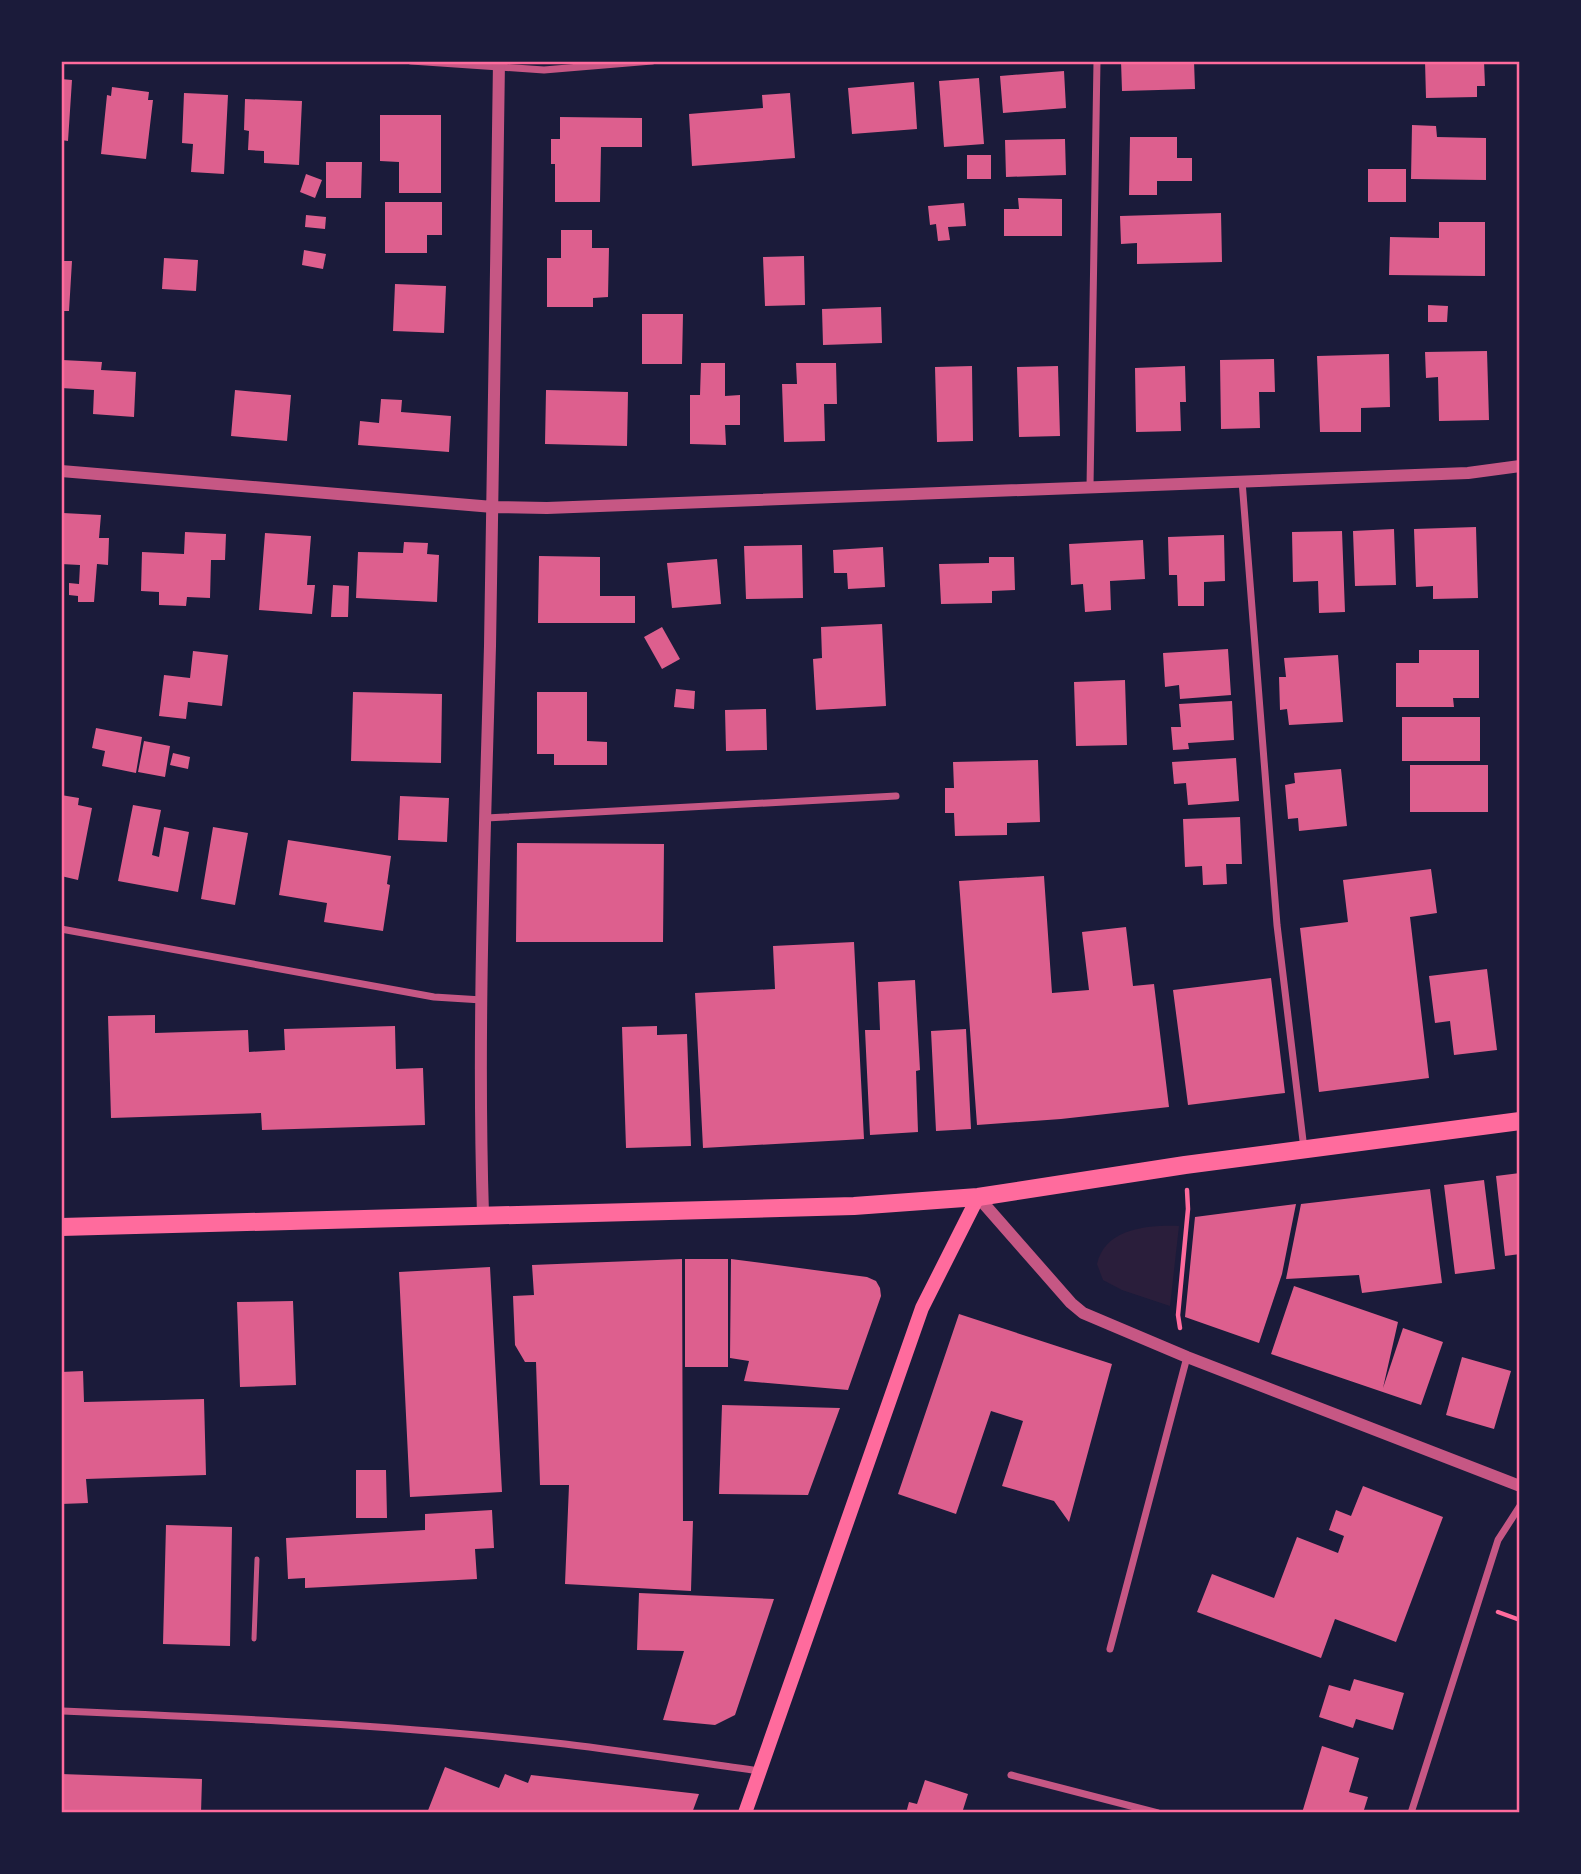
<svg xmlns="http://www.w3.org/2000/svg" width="1581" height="1874" viewBox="0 0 1581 1874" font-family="'Open Sans',sans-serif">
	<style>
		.green { fill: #2a1e3b }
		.building { fill: #dd5f8e }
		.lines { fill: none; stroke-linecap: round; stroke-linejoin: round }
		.path { stroke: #ff6b9d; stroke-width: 4.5 }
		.service { stroke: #c65784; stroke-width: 5 }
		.minor { stroke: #c65784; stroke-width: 7 }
		.tertiary { stroke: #c65784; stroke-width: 12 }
		.secondary { stroke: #ff6b9d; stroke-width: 14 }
		.primary { stroke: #ff6b9d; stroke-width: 18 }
		.neatline { fill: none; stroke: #ff6b9d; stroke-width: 2.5 }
	</style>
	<rect width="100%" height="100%" fill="#1b1b3a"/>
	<path class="green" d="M1179 1226 1170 1306 1122 1290 1103 1280 1097 1264C1105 1228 1149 1225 1179 1226Z"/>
	<path class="building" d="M1121 61H1194L1195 89 1122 91Z
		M1425 61H1484L1485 86H1477V97L1426 98Z
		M1064 71 1066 108 1003 113 1000 76Z
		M979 78 984 144 944 147 939 81Z
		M61 79 72 80 68 141 61 140Z
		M914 82 917 129 852 134 848 88Z
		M112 87 149 92 148 100H153L146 159 101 154 107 95 111 96Z
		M184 93 228 95 224 174 191 172 193 144 182 143Z
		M790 93 795 158 692 166 689 114 763 108 762 95Z
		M245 99 302 101 299 165 264 163V151L248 150 249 131 244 130Z
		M380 115H441V193H399V162L380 161Z
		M560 117 642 118V147H601L600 202H555V164H551V139H560Z
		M1412 125 1436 126 1437 137 1486 138V180L1411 179Z
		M1130 137H1177V158H1192V181H1157V195H1129Z
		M1065 139 1066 175 1006 177 1005 140Z
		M967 155H991V179H967Z
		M326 162H362L361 198H326Z
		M1368 169H1406V202H1368Z
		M306 174 322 180 315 198 300 192Z
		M1018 198 1062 199V236H1004V209H1019Z
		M385 202H442V235H427V253H385Z
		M964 203 966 226 948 227 950 240 938 241 936 224 930 225 928 206Z
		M1221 213 1222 262 1137 264V243L1121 244 1120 216Z
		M306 215 326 217 325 229 305 227Z
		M1439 222H1485V276L1389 275 1390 237 1439 238Z
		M561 230H592V248H609L608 297 593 298V307H547V258H561Z
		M304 250 326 254 323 269 302 265Z
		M804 256 805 305 765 306 763 257Z
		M164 258 198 260 196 291 162 289Z
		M61 261H72L69 311H61Z
		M395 284 446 286 444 333 393 331Z
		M1428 305 1448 306 1447 322H1428Z
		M881 307 882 343 823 345 822 309Z
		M642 314H683L682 364H642Z
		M1487 351 1489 420 1439 421 1438 377 1426 378 1425 352Z
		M1389 354 1390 407 1361 408V432H1320L1317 356Z
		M1274 359 1275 392H1259L1260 428 1221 429 1220 360Z
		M62 360 102 362 101 370 136 372 134 417 93 414 94 390 61 388Z
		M701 363H725V396L740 395V425H725L726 445 690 444V395H700Z
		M796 363H836L837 404H824L825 441 784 442 782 384H797Z
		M972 366 973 441 937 442 935 367Z
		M1058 366 1060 436 1019 437 1017 367Z
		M1185 366 1186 402H1180L1181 431 1136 432 1135 368Z
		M235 390 291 395 287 441 231 436Z
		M546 390 628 392 627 446 545 444Z
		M381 399 402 400 401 412 451 416 449 452 358 445 360 421 379 423Z
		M63 513 101 515 99 538H109L108 565 97 564 94 602H78V596L69 595V583L79 584 80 565 61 564Z
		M1476 527 1478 598 1433 599V586L1416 587 1414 529Z
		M1394 529 1396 585 1355 586 1353 531Z
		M1342 531 1345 612 1319 613 1318 581 1293 582 1292 532Z
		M185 532 226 534 225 560H211L210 598 187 597 186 606 159 605V592L141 591 142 552 184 554Z
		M265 533 311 536 307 585H315L312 614 259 610Z
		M1224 535 1225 581 1204 582V606H1178L1177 575H1169L1168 537Z
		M1143 540 1145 579 1110 581 1111 610 1085 612 1083 584 1071 585 1069 544Z
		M404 542 428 543 427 554 439 555 437 602 356 598 358 552 403 553Z
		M802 545 803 598 746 599 744 546Z
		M883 547 885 587 848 589 847 573H834L833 550Z
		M539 556 600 557V596H635V623H538Z
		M989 557H1014L1015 590 992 591V603L941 604 939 564 989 563Z
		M717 559 721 604 672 608 667 563Z
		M333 585 349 586 348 617H331Z
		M882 624 886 706 816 710 813 659 822 658 821 627Z
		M662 627 680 659 662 669 644 637Z
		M1228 649 1231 695 1180 699 1179 685 1165 687 1163 653Z
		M1419 650H1479V698H1453L1454 707H1396V663H1419Z
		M193 651 228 655 222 706 188 702 186 719 159 716 164 675 190 678Z
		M1338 655 1343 722 1289 725 1287 709 1280 710 1279 677H1286L1284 658Z
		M1125 680 1127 745 1076 746 1074 682Z
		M676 689 695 691 694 709 674 707Z
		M353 692 442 694 441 763 351 761Z
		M537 692H587V741L607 742V765H554V754H537Z
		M1232 701 1234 740 1188 743 1189 749 1173 750 1171 727H1181L1179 704Z
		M766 709 767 750 726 751 725 710Z
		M1402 717H1480V761H1402Z
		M96 728 142 737 136 773 102 766 105 751 92 748Z
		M144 741 170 746 165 777 138 772Z
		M173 753 190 757 188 769 170 765Z
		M1236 758 1239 801 1188 805 1186 783 1174 784 1172 762Z
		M1038 760 1040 822 1007 823V835L955 836 954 813H945V788H954L953 762Z
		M1410 765H1488V812H1410Z
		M1341 769 1347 826 1299 831 1298 818 1288 819 1285 785 1295 783 1294 773Z
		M61 795 79 798 78 805 92 808 78 880 61 876Z
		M400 796 449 798 447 842 398 840Z
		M133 805 161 810 152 855 159 857 164 827 189 832 178 892 118 881Z
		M1240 817 1242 864H1226L1227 884 1203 885 1202 866 1185 867 1183 819Z
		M213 827 248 833 235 905 201 899Z
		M288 840 391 856 387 884 390 885 383 931 324 922 327 903 279 895Z
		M517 843 664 844 663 942H516Z
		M1431 869 1437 913 1410 917 1429 1078 1319 1092 1300 928 1348 922 1343 880Z
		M1044 876 1052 993 1089 990 1082 932 1126 927 1133 986 1154 984 1169 1107 1061 1119 977 1125 959 881Z
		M854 942 864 1139 703 1148 695 993 775 989 773 946Z
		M1487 969 1497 1050 1454 1055 1450 1021 1435 1023 1429 976Z
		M1271 978 1285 1093 1188 1105 1173 990Z
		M915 980 920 1070 916 1071 918 1132 870 1135 865 1030H880L878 982Z
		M155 1015V1033L248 1030 249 1052 285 1050 284 1029 395 1026 396 1069 423 1068 425 1125 262 1130 261 1113 111 1118 108 1016Z
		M657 1026V1035L687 1034 691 1146 626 1148 622 1027Z
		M966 1029 971 1129 936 1131 931 1031Z
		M1520 1173V1254L1505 1256 1496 1176Z
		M1484 1180 1495 1269 1455 1274 1444 1185Z
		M1430 1189 1442 1283 1362 1293 1359 1275 1286 1279 1301 1204Z
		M1296 1204 1282 1274 1259 1343 1185 1317 1195 1217Z
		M682 1259 683 1521H693L691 1591 565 1584 569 1485H540L536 1362H525L515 1345 513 1296 534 1295 532 1265Z
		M685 1259H728V1367H685Z
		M731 1259 867 1277 876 1281 880 1288 881 1296 848 1390 744 1381 749 1361 730 1358Z
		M490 1267 502 1492 410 1497 399 1272Z
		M1294 1286 1398 1322 1383 1388 1403 1328 1443 1342 1421 1405 1271 1354Z
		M293 1301 296 1385 240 1387 237 1302Z
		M959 1314 1112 1364 1069 1522 1054 1501 1002 1486 1023 1421 991 1411 956 1514 898 1494Z
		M1462 1357 1511 1371 1494 1429 1446 1415Z
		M83 1371 84 1402 204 1399 206 1475 86 1479 88 1503 61 1504V1372Z
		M722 1405 840 1408 808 1495 719 1494Z
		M356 1470H386L387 1518H356Z
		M1363 1486 1443 1517 1396 1642 1335 1619 1321 1658 1197 1612 1212 1574 1274 1598 1297 1537 1338 1553 1344 1536 1329 1530 1336 1510 1351 1516Z
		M492 1510 494 1548 475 1549 477 1579 305 1588V1578L288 1579 286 1538 425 1530V1514Z
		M166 1525 232 1527 230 1646 163 1644Z
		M639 1593 774 1599 735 1715 715 1725 663 1720 684 1651 637 1650Z
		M1354 1679 1404 1693 1393 1730 1356 1719 1353 1728 1319 1717 1329 1685 1350 1691Z
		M1322 1746 1359 1758 1349 1792 1368 1797 1363 1813H1302Z
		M445 1767 499 1788 505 1774 528 1783 531 1775 699 1794 692 1813H427Z
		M61 1774 202 1779 201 1813H61Z
		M925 1780 968 1794 962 1813H906L909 1802 917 1804Z"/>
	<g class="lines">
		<path class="path" d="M1180 1328 1178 1315 1188 1209 1187 1190
			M1498 1612 1520 1620"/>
		<path class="service" d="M254 1639 257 1559"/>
		<path class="minor" d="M411 61 544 70 652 61
			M1242 481 1277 925 1304 1149
			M1090 487 1097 61
			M486 818 896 796
			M61 929 434 997 482 1000
			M1110 1649 1187 1357
			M61 1711C229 1718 398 1725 565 1744 630 1752 695 1762 760 1771
			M1011 1775 1158 1813
			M1411 1813 1498 1540 1520 1506"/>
		<path class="tertiary" d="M61 471 493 507 547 508 1468 473 1520 466
			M978 1197 1071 1303 1083 1313 1187 1357 1520 1486
			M483 1214C477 1025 485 835 490 646 494 451 496 256 499 61"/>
		<path class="secondary" d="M745 1813 922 1308 978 1197"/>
		<path class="primary" d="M61 1227 854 1206 978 1197 1185 1165 1520 1121"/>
	</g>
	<rect width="1581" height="1874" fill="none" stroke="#1b1b3a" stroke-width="126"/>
	<rect x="63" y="63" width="1455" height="1748" class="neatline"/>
</svg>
